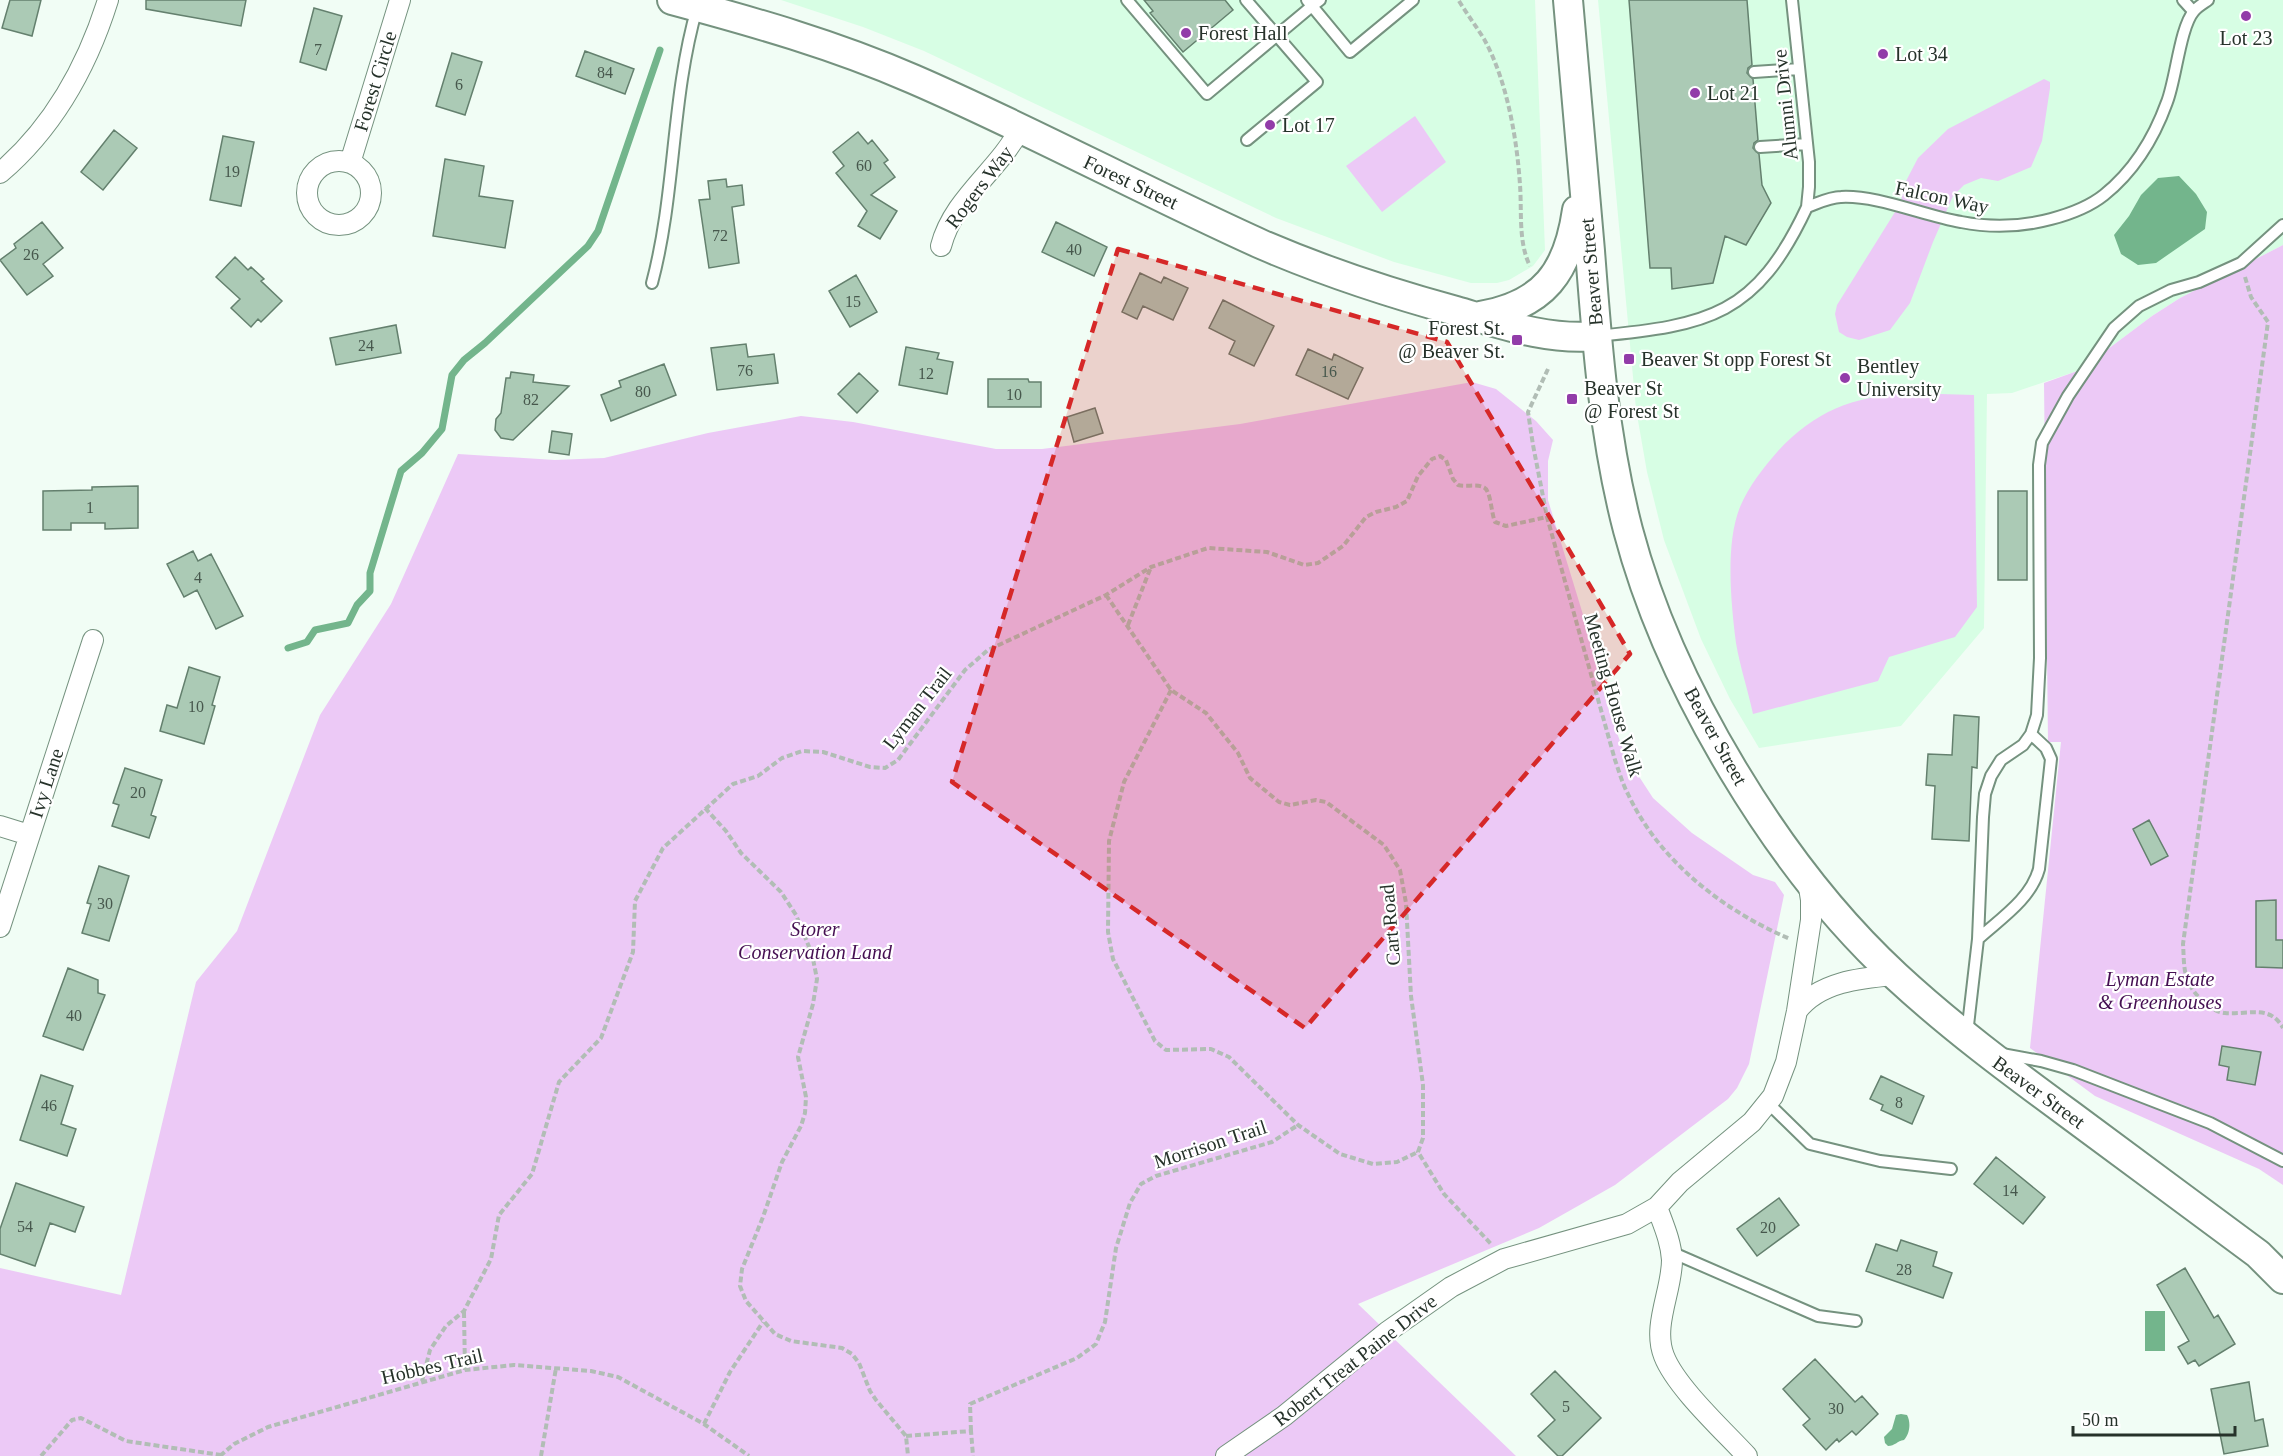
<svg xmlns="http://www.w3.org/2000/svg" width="2283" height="1456" viewBox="0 0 2283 1456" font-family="Georgia,serif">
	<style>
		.built { fill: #d7fee4 }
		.green { fill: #ecc9f6 }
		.water { fill: #73b58c }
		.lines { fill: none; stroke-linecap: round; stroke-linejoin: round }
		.stream { stroke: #73b58c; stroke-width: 7 }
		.building { fill: #abcab5; stroke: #64806e; stroke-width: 1.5 }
		.lane-casing { stroke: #75927f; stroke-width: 14 }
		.street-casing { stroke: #75927f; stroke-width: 22 }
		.secondary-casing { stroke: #75927f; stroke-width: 32 }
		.path { stroke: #b1bdb5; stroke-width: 4; stroke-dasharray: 6 3; stroke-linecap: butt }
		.lane { stroke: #fff; stroke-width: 10 }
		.street { stroke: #fff; stroke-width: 20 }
		.secondary { stroke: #fff; stroke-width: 28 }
		.marked { fill: #d62828; fill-opacity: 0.2; stroke: #d62828; stroke-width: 4.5; stroke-dasharray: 12 8; stroke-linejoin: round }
		.poi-dot { fill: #923ca9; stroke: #fff; stroke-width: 2 }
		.labels { text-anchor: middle; stroke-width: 4.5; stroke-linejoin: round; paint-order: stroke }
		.number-label { font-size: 16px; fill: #47584d }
		.poi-label { font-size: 20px; fill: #26322a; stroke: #fff; text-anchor: start }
		.street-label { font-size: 20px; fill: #26322a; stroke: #fff }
		.park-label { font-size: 20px; font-style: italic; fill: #450f52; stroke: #fff }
	</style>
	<rect width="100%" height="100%" fill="#f1fdf5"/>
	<path class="built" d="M781 0H1535L1545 250 1533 266 1509 280 1497 283H1471L1394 262 1276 218 924 51 863 27Z
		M1598 0H2283V245L2180 298 2152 316 2080 370 2012 393 1987 394 1984 628 1901 726 1759 748 1730 699 1701 639 1664 540 1647 472 1636 409Z"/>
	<path class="green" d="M2044 79 2050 82V88L2042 141 2031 167 1998 181 1981 178 1964 185 1953 196 1933 242 1910 303 1890 330 1859 340 1847 337 1839 332 1835 314 1837 305 1900 204 1906 181 1918 158 1948 129Z
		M1415 116 1446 162 1382 212 1346 166Z
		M2283 245V1185L2259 1169 2095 1096 2030 1048 2061 742H2048L2044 383 2080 370 2152 316 2180 298Z
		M1472 382 1496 389 1536 421 1553 440 1548 461V500L1592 644 1607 705 1625 755 1653 798 1692 833 1753 875 1775 882 1784 895 1749 1064 1737 1088 1728 1099 1615 1185 1539 1228 1358 1304 1516 1456H0V1268L121 1295 196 982 237 931 320 715 391 604 458 454 555 460 604 458 708 433 801 416 853 422 996 449H1042L1240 424Z
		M1907 393 1974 395 1977 607 1955 637 1889 657 1878 681 1753 714C1748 690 1740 667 1736 643 1731 604 1725 544 1740 507 1749 486 1763 468 1778 451 1815 411 1852 397 1907 393Z"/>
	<path class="water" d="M2179 176 2196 194 2207 212 2205 229 2156 263 2138 265 2121 254 2114 235 2129 216 2141 195 2158 178Z
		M2145 1311H2165V1351H2145Z
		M1901 1414 1907 1415C1911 1422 1910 1434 1904 1440 1897 1441 1895 1446 1888 1446L1885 1443 1884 1437 1892 1429 1896 1415Z"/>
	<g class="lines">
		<path class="stream" d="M288 648 307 642 315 630 348 623 357 605 370 591V573L401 471 422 453 442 429 452 375 464 360 485 343 588 246 598 231 660 50"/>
	</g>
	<path class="building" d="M10 0H41L32 36 2 28Z
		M146 0H246L241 26 146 9Z
		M1144 0H1225L1233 10 1183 52 1150 13 1153 11Z
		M1629 0H1747L1752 65 1748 68 1747 73 1753 79 1758 140 1754 143 1753 148 1759 154 1762 185 1771 203 1746 245 1725 236 1713 283 1672 289 1671 268H1650Z
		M314 8 342 16 326 70 300 62Z
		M585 51 634 69 625 94 576 76Z
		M452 53 482 62 465 115 436 106Z
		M114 130 137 148 103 190 81 172Z
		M858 132 868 144 872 140 888 160 884 163 895 177 871 195 897 211 880 239 858 226 867 211 836 173 844 166 833 152Z
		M223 136 254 142 241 206 210 200Z
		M445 159 484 166 479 196 513 201 505 248 433 236Z
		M726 179 727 187 742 185 744 205 732 207 739 263 709 268 699 200 710 199 708 181Z
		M42 222 63 248 43 264 53 276 27 295 0 260 16 248 14 244Z
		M1056 222 1107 247 1094 276 1042 252Z
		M235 257 248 270 251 267 264 279 261 281 282 301 261 322 258 319 251 327 231 308 240 299 216 277Z
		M1140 273 1161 283 1164 277 1188 288 1173 320 1143 306 1137 319 1122 312Z
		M856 275 877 312 850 327 829 291Z
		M1223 300 1274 326 1254 366 1229 354 1235 341 1209 328Z
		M396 325 401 353 336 365 330 338Z
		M746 344 748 357 774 354 778 383 717 390 711 348Z
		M906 347 939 353 937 359 953 362 947 394 899 385Z
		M1308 349 1332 360 1334 354 1363 368 1348 399 1296 375Z
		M664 364 676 395 611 421 601 395 621 387 619 381Z
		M511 372 534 375 533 382 569 386 513 440 501 438 495 430 496 419 501 413 506 378H510Z
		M859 373 878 391 857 413 838 394Z
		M988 379H1028L1029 382H1041V407H988Z
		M1095 408 1103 433 1074 442 1067 417Z
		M552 431 572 434 569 455 549 452Z
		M138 486V528L105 529V523H71V530H43V491L92 490V487Z
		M1998 491H2027V580H1998Z
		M193 551 198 561 211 554 243 616 216 629 197 590 184 597 167 564Z
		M189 667 220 677 212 705 215 706 204 744 160 731 167 705 177 708Z
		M1954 715 1979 717 1977 768 1972 767 1969 841 1932 839 1935 786 1926 785 1928 754 1952 755Z
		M125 768 162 780 151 815 156 817 149 838 112 826 119 805 113 803Z
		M2149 820 2168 856 2151 865 2133 829Z
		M99 866 129 876 109 941 82 933 91 904 87 903Z
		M2276 900V940H2283V968L2256 967V901Z
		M68 968 98 980V993L105 995 83 1050 43 1036Z
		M2222 1046 2261 1052 2255 1085 2227 1080 2229 1067 2219 1065Z
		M41 1075 73 1086 61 1124 76 1129 67 1156 20 1140Z
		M1881 1076 1924 1096 1912 1124 1881 1110 1883 1105 1870 1099Z
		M1996 1157 2045 1197 2023 1224 1974 1184Z
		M16 1183 84 1207 75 1232 50 1223 35 1266 0 1254V1229Z
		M1779 1198 1799 1225 1757 1256 1737 1229Z
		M1901 1240 1937 1252 1933 1266 1952 1273 1943 1298 1866 1271 1876 1244 1897 1251Z
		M2185 1268 2214 1318 2218 1315 2235 1344 2199 1366 2195 1360 2188 1364 2178 1347 2189 1341 2157 1285Z
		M1815 1359 1855 1402 1862 1396 1878 1414 1856 1435 1852 1431 1839 1442 1837 1439 1826 1450 1803 1425 1810 1419 1783 1389Z
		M1555 1371 1601 1418 1562 1456H1558L1538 1436 1555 1420 1531 1394Z
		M2249 1382 2255 1421 2263 1419 2268 1446 2224 1454 2211 1389Z"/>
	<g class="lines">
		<g class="lane-casing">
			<path id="lane" d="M1127 0 1207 94 1312 6 1307 0
				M1246 0 1317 82 1247 140
				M1320 0 1312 6 1350 52 1413 0
				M1792 0 1809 162V187L1807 207
				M2183 0 2193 11
				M1754 72 1799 69
				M1760 147 1807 144
				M652 283C676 193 671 98 697 8
				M1597 336C1709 325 1756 316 1807 207 1818 203 1830 197 1841 197 1878 195 1924 216 1961 222 1991 228 2021 227 2051 219 2070 214 2089 207 2104 195 2134 171 2154 138 2167 102 2176 79 2180 27 2194 11 2197 7 2204 3 2208 0
				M1978 939C2000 919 2031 899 2039 869L2051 759 2046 748 2031 734
				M1967 1034 1978 939 1983 817 1985 794 1991 776 2001 760 2023 745 2031 734 2037 715 2040 658 2039 465 2042 443 2068 396 2114 328 2139 306 2171 290 2199 282 2241 263 2283 225
				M2002 1054 2041 1061 2073 1070 2210 1123 2283 1161
				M1768 1103 1810 1144 1880 1161 1951 1169
				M1671 1252 1818 1316 1856 1321"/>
		</g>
		<g class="street-casing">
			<path id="street" d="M307 193a32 32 0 1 1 64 0a32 32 0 1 1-64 0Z
				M350 163 400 0
				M0 173C54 127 87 67 108 0
				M941 246C953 199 998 171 1020 129
				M0 826 29 835
				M0 927 93 640
				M1797 1011C1819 982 1860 978 1894 975
				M1657 1207C1663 1224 1671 1241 1672 1260 1672 1291 1652 1326 1664 1356 1676 1387 1723 1430 1747 1456
				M1226 1456 1284 1416 1387 1332 1451 1287 1504 1259 1627 1224 1657 1207 1680 1182 1752 1122 1773 1096 1786 1062 1797 1011 1811 920V900L1808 881"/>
		</g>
		<g class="secondary-casing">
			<path id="secondary" d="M672 0C754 22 835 45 913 79 1031 130 1145 192 1263 245 1326 272 1390 293 1456 311 1501 324 1549 341 1597 336
				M1568 0C1575 84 1583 167 1590 251 1597 344 1604 438 1628 530 1669 685 1778 867 1896 976 1950 1026 2009 1070 2069 1114 2132 1161 2195 1207 2258 1254L2283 1279
				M1480 316C1544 305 1568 272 1577 210"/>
		</g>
		<path class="path" d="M1459 1C1467 14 1476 26 1484 39 1507 80 1517 139 1520 185 1522 211 1518 242 1530 266
			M2245 277 2251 297 2268 322 2183 944C2184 956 2183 970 2188 981 2193 994 2211 1012 2225 1013 2248 1015 2270 1004 2283 1028
			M1548 369 1528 412 1533 445 1547 517 1615 760C1619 771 1622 783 1628 794 1659 861 1724 911 1790 939
			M1106 595 1171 690 1206 713 1238 753 1250 778 1279 802 1290 805 1316 800 1326 802 1384 845 1400 870 1406 903 1411 996 1423 1085V1138L1418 1152 1444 1194 1492 1245
			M1128 625 1151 567
			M1171 690 1124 782 1109 841 1108 932 1113 959 1155 1041 1166 1050 1211 1049 1229 1057 1298 1125 1340 1154 1373 1164 1397 1162 1418 1152
			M705 808 726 831 741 853 781 892 796 915 812 954 817 979 813 1004 798 1057 806 1097 805 1113 801 1126 782 1162 763 1217 742 1269 740 1286 746 1301 775 1334 791 1341 842 1348 852 1354 859 1363 870 1391 876 1400 906 1436 908 1456
			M464 1312 465 1370
			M422 1381 430 1350 446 1326 464 1311 491 1259 499 1215 532 1174 559 1082 601 1038 633 952 635 901 663 848 733 784 758 776 782 758 802 751 823 752 870 767 885 768 898 760 965 670 988 650 1106 595 1151 567 1208 548 1267 552 1304 565 1318 563 1343 546 1366 517 1376 512 1396 507 1407 501 1418 476 1432 459 1440 456 1446 460 1453 479 1458 485C1466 487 1476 484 1483 487 1491 489 1491 513 1495 522L1506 526 1547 517
			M704 1424 730 1372 763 1322
			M971 1431 970 1404 1077 1358 1096 1344 1105 1322 1116 1248 1130 1203 1141 1184 1156 1176 1272 1142 1298 1125
			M906 1436 971 1431 973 1456
			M41 1456 72 1420 81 1418 126 1441 221 1455
			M220 1456 234 1444 268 1427 465 1370 514 1365 591 1371 618 1377 704 1424 749 1456
			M541 1456 556 1368"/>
		<use href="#lane" class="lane"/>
		<use href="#street" class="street"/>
		<use href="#secondary" class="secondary"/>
	</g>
	<path class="marked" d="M1118 249 1447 342 1630 654 1305 1028 952 782Z"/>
	<g class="poi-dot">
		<circle cx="2246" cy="16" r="6"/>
		<circle cx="1186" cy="33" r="6"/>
		<circle cx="1883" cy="54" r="6"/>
		<circle cx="1695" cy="93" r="6"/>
		<circle cx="1270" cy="125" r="6"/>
		<rect x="1511" y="334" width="12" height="12" rx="3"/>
		<rect x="1623" y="353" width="12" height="12" rx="3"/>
		<circle cx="1845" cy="378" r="6"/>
		<rect x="1566" y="393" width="12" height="12" rx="3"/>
	</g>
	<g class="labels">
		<g class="number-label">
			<text x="318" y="55">7</text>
			<text x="605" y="78">84</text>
			<text x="459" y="90">6</text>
			<text x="864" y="171">60</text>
			<text x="232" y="177">19</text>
			<text x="720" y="241">72</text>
			<text x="1074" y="255">40</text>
			<text x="31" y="260">26</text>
			<text x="853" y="307">15</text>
			<text x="366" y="351">24</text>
			<text x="745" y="376">76</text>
			<text x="1329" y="377">16</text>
			<text x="926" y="379">12</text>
			<text x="643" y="397">80</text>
			<text x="1014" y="400">10</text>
			<text x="531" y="405">82</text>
			<text x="90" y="513">1</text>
			<text x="198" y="583">4</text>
			<text x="196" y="712">10</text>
			<text x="138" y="798">20</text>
			<text x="105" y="909">30</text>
			<text x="74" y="1021">40</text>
			<text x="1899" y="1108">8</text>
			<text x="49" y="1111">46</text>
			<text x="2010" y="1196">14</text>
			<text x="25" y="1232">54</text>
			<text x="1768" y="1233">20</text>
			<text x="1904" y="1275">28</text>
			<text x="1566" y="1412">5</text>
			<text x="1836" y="1414">30</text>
		</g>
		<g class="poi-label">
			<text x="1198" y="40">Forest Hall</text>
			<text x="2246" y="45" text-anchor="middle">Lot 23</text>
			<text x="1895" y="61">Lot 34</text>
			<text x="1707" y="100">Lot 21</text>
			<text x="1282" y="132">Lot 17</text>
			<text x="1505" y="335" text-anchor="end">Forest St.<tspan x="1505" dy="23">@ Beaver St.</tspan></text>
			<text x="1641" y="366">Beaver St opp Forest St</text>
			<text x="1857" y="373">Bentley<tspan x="1857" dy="23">University</tspan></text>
			<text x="1584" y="395">Beaver St<tspan x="1584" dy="23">@ Forest St</tspan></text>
		</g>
		<g class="street-label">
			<text transform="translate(375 81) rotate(-73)" y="7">Forest Circle</text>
			<text transform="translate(1785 105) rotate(-96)" y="7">Alumni Drive</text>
			<text transform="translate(1131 182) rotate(25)" y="7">Forest Street</text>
			<text transform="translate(979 187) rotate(-53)" y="7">Rogers Way</text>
			<text transform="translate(1942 197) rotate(12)" y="7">Falcon Way</text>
			<text transform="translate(1591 272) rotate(-95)" y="7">Beaver Street</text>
			<text transform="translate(1614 695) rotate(74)" y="7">Meeting House Walk</text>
			<text transform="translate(917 708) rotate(-52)" y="7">Lyman Trail</text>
			<text transform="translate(1716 736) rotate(61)" y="7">Beaver Street</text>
			<text transform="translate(46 783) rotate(-72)" y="7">Ivy Lane</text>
			<text transform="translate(1390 925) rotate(-95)" y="7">Cart Road</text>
			<text transform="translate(2039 1092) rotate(36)" y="7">Beaver Street</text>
			<text transform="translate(1210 1144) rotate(-18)" y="7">Morrison Trail</text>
			<text transform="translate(1355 1360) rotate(-38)" y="7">Robert Treat Paine Drive</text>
			<text transform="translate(432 1366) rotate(-13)" y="7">Hobbes Trail</text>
		</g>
		<g class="park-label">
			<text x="815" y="936">Storer<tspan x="815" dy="23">Conservation Land</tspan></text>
			<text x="2160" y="986">Lyman Estate<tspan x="2160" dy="23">&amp; Greenhouses</tspan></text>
		</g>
	</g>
	<path d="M2073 1426v9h162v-9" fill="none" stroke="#26322a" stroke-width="3"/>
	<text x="2082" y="1426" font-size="18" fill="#26322a" stroke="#ffffff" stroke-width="4.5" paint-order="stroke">50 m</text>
</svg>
